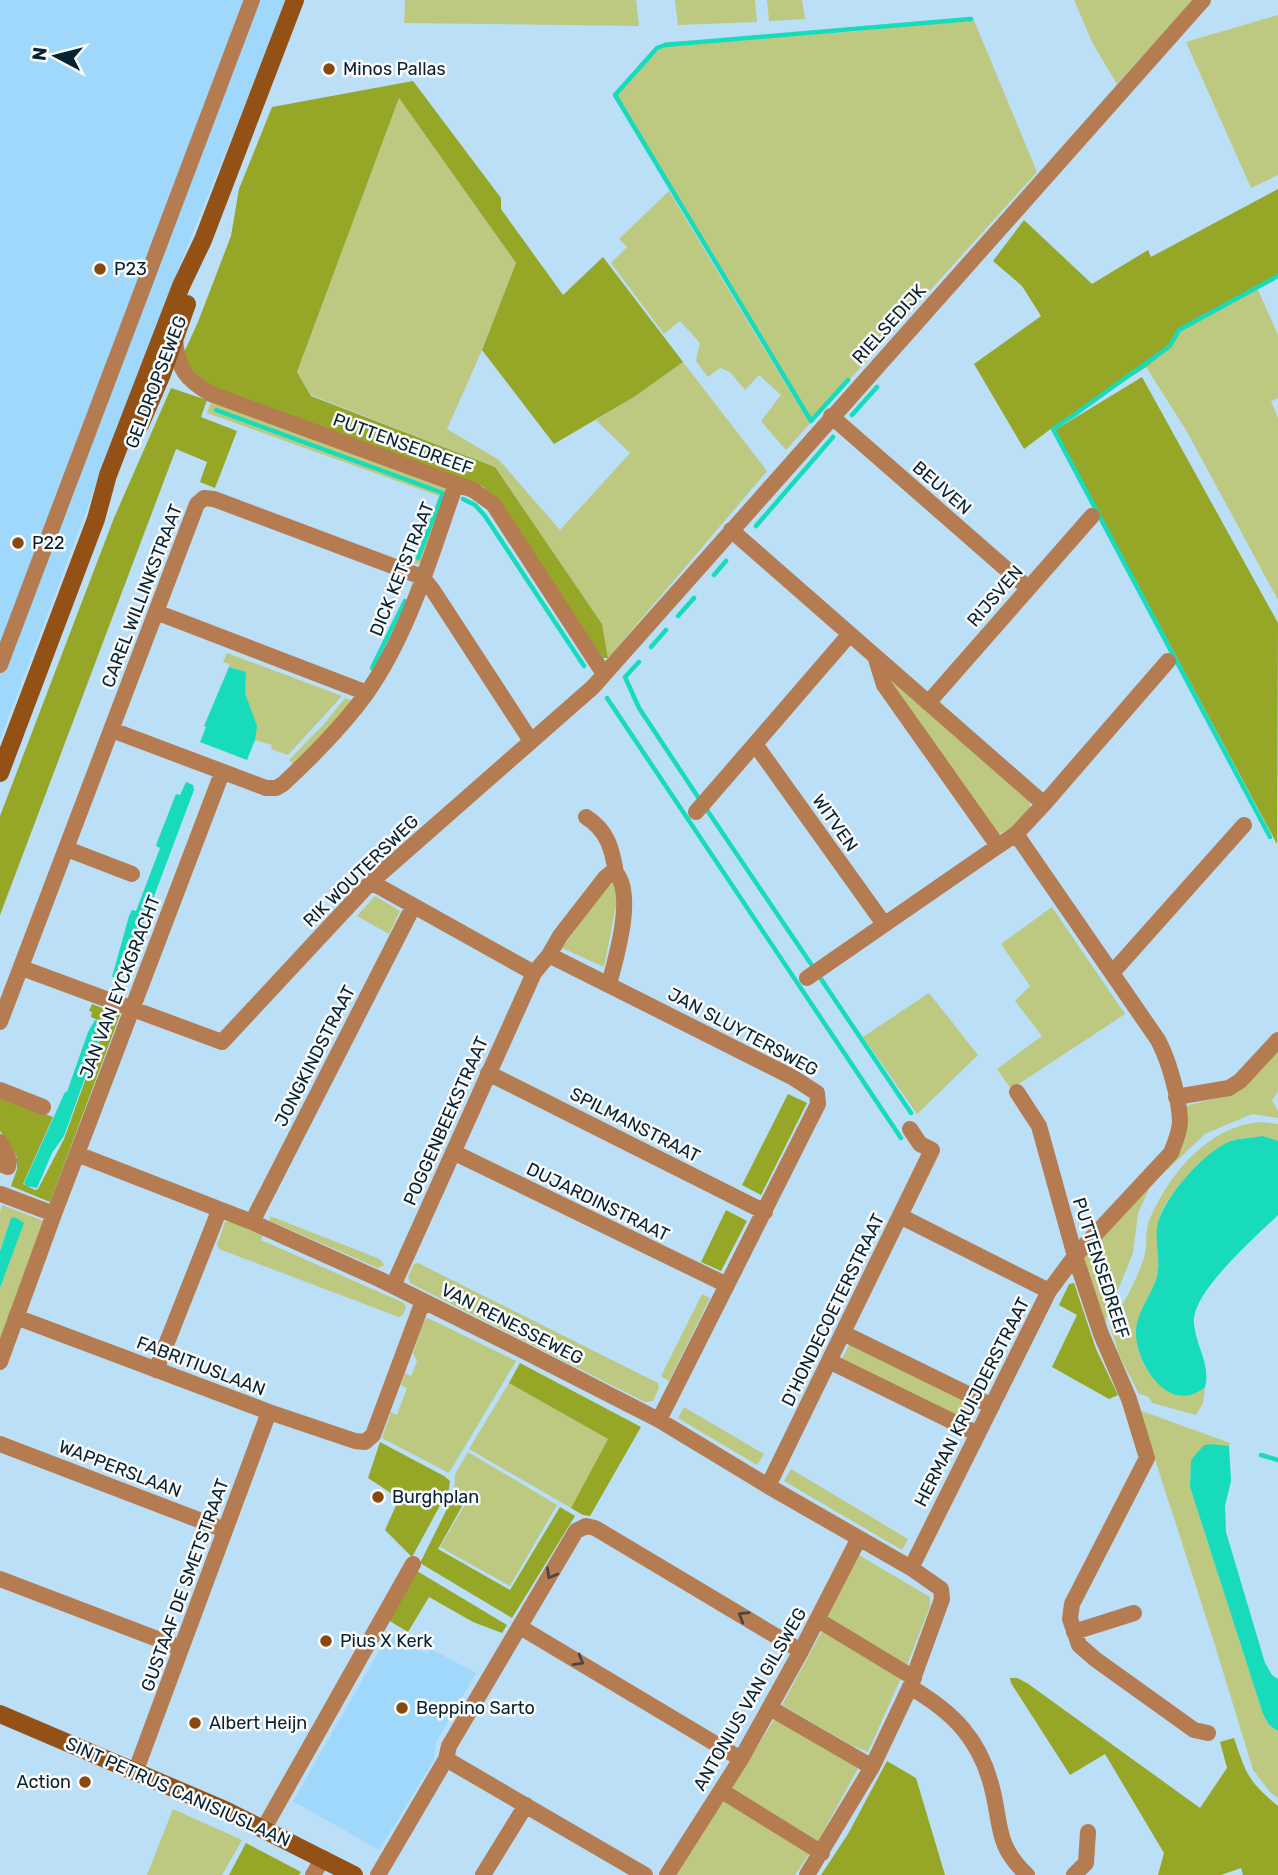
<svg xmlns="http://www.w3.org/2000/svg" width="1278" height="1875" viewBox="0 0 1278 1875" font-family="Rubik,sans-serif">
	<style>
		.built { fill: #a0d8fc }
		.green { fill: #bdc981 }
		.forest { fill: #96a627 }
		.water { fill: #18dbbb }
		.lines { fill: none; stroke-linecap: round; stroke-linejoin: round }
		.stream { stroke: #18dbbb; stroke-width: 4.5 }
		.minor { stroke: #b57b51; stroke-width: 16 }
		.secondary { stroke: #935116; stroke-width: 18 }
		.oneway { stroke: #4d463e }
		.poi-dot { fill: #88490e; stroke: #fafafa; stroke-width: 2.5 }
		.labels { text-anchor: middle; stroke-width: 5; stroke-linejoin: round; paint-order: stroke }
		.poi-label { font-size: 18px; fill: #072231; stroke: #fafafa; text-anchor: start }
		.street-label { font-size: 18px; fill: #072231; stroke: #fafafa }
	</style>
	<rect width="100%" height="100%" fill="#badff7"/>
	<path class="built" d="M0 0H287L159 317 0 740Z
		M390 1632 427 1654 431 1649 476 1673 436 1742 434 1760 379 1850 293 1801Z"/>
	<path class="green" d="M405 0H636L639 26 404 23Z
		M675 0H755L757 22 678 25Z
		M767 0H802L805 19 769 21Z
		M1074 0H1193L1117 84 1093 44Z
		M1278 15V175L1251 188 1186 42Z
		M973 18 1037 172 786 450 761 421 781 395 759 375 745 390 730 372 720 368 708 377 696 361 700 343 680 321 664 334 611 263 627 247 619 239 669 191 808 422 614 94 665 42 850 32Z
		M399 98 516 263 482 350 447 429 499 460 560 530 630 453 596 420 634 397 683 362 767 471 608 658 602 624 495 467 311 395 297 372Z
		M1257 288 1278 335V398L1271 401 1278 418V600L1186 430 1146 367 1171 347 1182 328Z
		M211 402 446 487 447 492 421 563 414 564 439 496 207 413Z
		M227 653 342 696 288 755 271 749 272 745 255 740 251 712 245 693 246 672 229 667V664L223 662Z
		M887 677 1030 801V808L1012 828 998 834Z
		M345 698 353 701 295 766 289 760 324 724Z
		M610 883 620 886 604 967 562 948Z
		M375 896 400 911 389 934 357 916Z
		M1052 907 1125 1014 1011 1089 997 1069 1042 1036 1015 1001 1030 986 1001 944Z
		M929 993 978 1055 917 1114 863 1037Z
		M1278 1046V1092L1272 1100 1278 1111V1118L1252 1114 1205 1134 1152 1184 1184 1108 1189 1105 1231 1095Z
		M1260 1122 1278 1124V1141C1262 1136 1247 1136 1231 1141 1210 1148 1165 1196 1160 1217 1155 1237 1162 1256 1157 1276 1153 1294 1134 1328 1138 1347 1143 1376 1176 1411 1205 1387L1203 1403 1196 1415 1152 1403 1149 1397 1139 1394 1119 1355 1110 1325C1123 1304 1136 1282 1144 1258 1148 1245 1144 1229 1151 1216 1171 1172 1209 1126 1260 1122Z
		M1149 1189 1138 1213 1133 1253 1105 1322 1082 1256 1142 1193Z
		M2 1205 44 1221 0 1340V1288L23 1223 15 1217 11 1218 0 1250V1212Z
		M270 1216 380 1259 384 1265 378 1268 270 1221Z
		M225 1222H232L263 1235 261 1240 404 1303 406 1307 403 1315 399 1317 219 1249 217 1245Z
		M418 1263 658 1383 659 1388 653 1401 645 1402 410 1283 408 1277 414 1264Z
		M702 1294 710 1298 669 1381 661 1376Z
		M428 1318 516 1361 449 1473 382 1438 391 1412 397 1415 407 1388 401 1385 405 1373 411 1376 417 1361 413 1353 424 1320Z
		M850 1343 978 1406 969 1423 842 1359Z
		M509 1383 608 1439 571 1508 469 1449Z
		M684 1407 764 1454 757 1465 678 1418Z
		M1139 1410 1230 1443 1229 1446 1213 1444 1191 1460 1190 1487 1263 1714 1269 1725 1278 1731V1798L1271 1793 1253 1770 1214 1642Z
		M468 1452 557 1505 510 1586 440 1547 467 1501 454 1494 455 1474Z
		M791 1469 908 1539 902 1550 784 1481Z
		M857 1554 930 1597V1606L907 1665 827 1619Z
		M822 1631 901 1678 868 1752 851 1745 782 1705Z
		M775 1718 860 1765 818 1841 731 1789Z
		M724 1801 807 1850 809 1854 795 1875H676Z
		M173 1809 242 1840 222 1875H147Z"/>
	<path class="forest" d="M413 81 501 198V209L563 295 603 257 683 362 634 397 554 444 482 350 516 263 399 98 297 372 311 396 495 467 602 624 608 658H603L496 498 482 486 205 385 182 357 198 322 231 236 239 189 272 107Z
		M1278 189V277L1182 328 1171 347 1146 367 1052 428 1024 449 974 364 1041 316 1022 286 993 261 1024 220 1092 284 1148 250 1151 257Z
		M1142 377 1278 623 1277 844 1055 430Z
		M171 388 207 400 201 417 237 431 215 488 200 482 207 462 176 449 0 915V816L114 518Z
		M92 1004 120 1015 50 1202 11 1186 17 1169V1157L0 1131V1096L53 1117 23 1184 35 1190 38 1189 64 1139 104 1028 102 1022 91 1017 92 1012 89 1011Z
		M788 1094 807 1103 761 1195 742 1185Z
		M726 1210 747 1221 721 1271 701 1262Z
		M1074 1283 1096 1349 1118 1395 1109 1399 1052 1367 1077 1315 1059 1305 1069 1284Z
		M520 1363 641 1427 590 1516 583 1515 571 1508 608 1439 509 1383Z
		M380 1442 444 1476 450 1481 449 1489 412 1557 385 1530 398 1501 397 1497 368 1478Z
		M454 1495 465 1501 438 1549 510 1590 560 1507 575 1516 512 1618 420 1563Z
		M417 1571 507 1625 502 1633 473 1622 429 1597 408 1632 388 1620Z
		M1010 1678H1017L1027 1683 1200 1808 1227 1768 1220 1742 1234 1738C1246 1774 1248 1781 1278 1806V1875H1243L1241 1868 1221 1875H1158L1164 1853 1105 1754 1070 1775 1011 1683Z
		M887 1761 916 1778 945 1875H821L848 1834Z
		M246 1843 301 1872 299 1875H229Z"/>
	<path class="water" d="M229 667 246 672 245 693 257 726 255 740 247 760 200 742 206 727 204 726Z
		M186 782 193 785 194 790 124 976 112 977 129 916 132 910 136 911 160 848 156 846 158 840 176 794 180 795Z
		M95 1020 101 1022 103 1028 64 1136 52 1153 37 1188 26 1186 24 1183 65 1092H67L88 1032Z
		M1263 1136 1278 1141V1215C1256 1237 1190 1293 1194 1324 1196 1346 1211 1365 1205 1387 1170 1417 1135 1364 1136 1331 1137 1311 1152 1295 1157 1276 1161 1261 1155 1244 1157 1228 1161 1200 1201 1156 1226 1143 1237 1138 1251 1138 1263 1136Z
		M15 1217 24 1223 0 1288V1251L11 1218Z
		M1213 1444 1229 1446 1231 1481 1225 1506 1226 1532 1265 1663 1272 1675 1278 1679V1731L1269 1725 1263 1714 1190 1487 1191 1460 1204 1445Z"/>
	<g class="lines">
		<path class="stream" d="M848 380 811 421 615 95 657 48 665 45 971 19
			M216 410 443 493 418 558
			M1078 412 1170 346 1179 330 1278 276
			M1077 413 1053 429 1270 837
			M852 415 877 387
			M463 499 475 505 485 516 584 666
			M756 526 833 437
			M714 575 726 561
			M678 616 694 598
			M651 647 666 630
			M639 662 625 677 639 708 698 797
			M372 668 405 601
			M607 698 901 1138
			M707 810 811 964
			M821 979 911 1113
			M1261 1455 1278 1460"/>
		<path class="minor" d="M175 340C178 369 186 380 211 394L473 490 493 504 604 674
			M831 416 1028 588
			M731 530 1044 804
			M156 612 367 693
			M849 635 755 744 884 924
			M875 656 884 685 998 846 1016 834 1044 804 1168 661
			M0 665 252 0
			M928 703 1092 516
			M112 730 266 788H276L283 784C313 756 342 727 366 694 410 632 431 554 456 484
			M696 812 755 744
			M586 817C608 831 612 849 616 873
			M67 849 132 874
			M371 882 534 973 549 955 792 1077 817 1093 818 1104 659 1420
			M549 955 560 936 605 878 611 873H616C635 895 616 958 609 984
			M22 968 222 1042 371 882 593 687 1203 0
			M1112 973 1244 825
			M807 978 998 846
			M0 1022 197 504 204 498 214 499 422 577 432 589 531 741
			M488 1073 765 1212
			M0 1090 43 1107
			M1017 1092 1039 1126 1075 1256 1101 1334 1129 1399 1147 1458 1072 1604 1070 1619 1079 1645 1095 1659 1194 1730 1208 1733
			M1176 1097 1229 1088 1240 1081 1278 1040
			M0 1142 9 1160 8 1167 0 1164
			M453 1152 727 1285
			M77 1154 252 1222 379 1279 524 1351 659 1420 768 1486 911 1568 941 1589 942 1599 910 1687 872 1767 807 1875
			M1 1194 54 1214
			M900 1216 1049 1291
			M252 1222 413 907
			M393 1286 534 973
			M16 1317 269 1412 355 1441 365 1442 373 1435 423 1301
			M843 1333 992 1406
			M829 1361 978 1434
			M0 1362 54 1214 222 773
			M156 1370 219 1211
			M0 1444 225 1530
			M768 1486 932 1150 920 1144 910 1129
			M911 1568 1049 1291 1075 1256 1171 1153C1175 1142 1180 1132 1180 1121 1179 1096 1169 1061 1158 1040L1016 834
			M0 1579 181 1648
			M818 1620 914 1678
			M520 1627 741 1759
			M1074 1632 1134 1613
			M910 1687C953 1712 980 1739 992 1788 1002 1827 995 1844 1027 1875
			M770 1708 872 1767
			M446 1759 645 1875
			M136 1770 269 1412
			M722 1791 822 1853
			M264 1828 413 1564
			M313 1875 323 1858
			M378 1875 446 1759 449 1746 576 1531 586 1526 595 1528 801 1651
			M483 1875 526 1805
			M667 1875 741 1759 801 1651 859 1538
			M1074 1875 1086 1863 1088 1832"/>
		<path class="secondary" d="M140 425 162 374 187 304
			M0 773 96 519 108 475 181 286 203 240 295 0
			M0 1714 225 1810 354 1875"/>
	</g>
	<defs><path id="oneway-chevron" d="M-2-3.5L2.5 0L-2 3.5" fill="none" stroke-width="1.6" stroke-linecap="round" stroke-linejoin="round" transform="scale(1.75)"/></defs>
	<g class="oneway">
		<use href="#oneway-chevron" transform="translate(551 1574) rotate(120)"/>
		<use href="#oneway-chevron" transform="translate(743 1616) rotate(-149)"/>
		<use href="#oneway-chevron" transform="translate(579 1661) rotate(30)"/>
	</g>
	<g class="poi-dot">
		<circle cx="329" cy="69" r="7"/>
		<circle cx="100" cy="269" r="7"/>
		<circle cx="18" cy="543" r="7"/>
		<circle cx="378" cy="1497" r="7"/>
		<circle cx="326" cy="1641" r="7"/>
		<circle cx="402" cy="1708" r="7"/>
		<circle cx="195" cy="1723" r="7"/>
		<circle cx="85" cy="1782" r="7"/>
	</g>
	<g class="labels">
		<g class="poi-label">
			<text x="343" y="75">Minos Pallas</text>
			<text x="114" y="275">P23</text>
			<text x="32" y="549">P22</text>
			<text x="392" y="1503">Burghplan</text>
			<text x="340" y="1647">Pius X Kerk</text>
			<text x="416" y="1714">Beppino Sarto</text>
			<text x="209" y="1729">Albert Heijn</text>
			<text x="71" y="1788" text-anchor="end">Action</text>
		</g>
		<g class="street-label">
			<text transform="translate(889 324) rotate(-48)" y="6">RIELSEDIJK</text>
			<text transform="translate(156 382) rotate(-69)" y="6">GELDROPSEWEG</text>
			<text transform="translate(403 444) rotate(20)" y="6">PUTTENSEDREEF</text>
			<text transform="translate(942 488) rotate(41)" y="6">BEUVEN</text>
			<text transform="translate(402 569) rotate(-68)" y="6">DICK KETSTRAAT</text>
			<text transform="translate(142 596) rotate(-69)" y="6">CAREL WILLINKSTRAAT</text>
			<text transform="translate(995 596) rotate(-49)" y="6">RIJSVEN</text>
			<text transform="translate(835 823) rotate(55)" y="6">WITVEN</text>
			<text transform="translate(361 871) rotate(-44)" y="6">RIK WOUTERSWEG</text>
			<text transform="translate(120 987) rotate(-69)" y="6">JAN VAN EYCKGRACHT</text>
			<text transform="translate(743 1032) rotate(28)" y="6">JAN SLUYTERSWEG</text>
			<text transform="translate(315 1056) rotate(-63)" y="6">JONGKINDSTRAAT</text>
			<text transform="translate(446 1121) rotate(-66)" y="6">POGGENBEEKSTRAAT</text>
			<text transform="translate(635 1125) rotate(27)" y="6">SPILMANSTRAAT</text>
			<text transform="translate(598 1202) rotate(26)" y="6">DUJARDINSTRAAT</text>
			<text transform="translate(1101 1268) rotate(72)" y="6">PUTTENSEDREEF</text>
			<text transform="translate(833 1310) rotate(-64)" y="6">D'HONDECOETERSTRAAT</text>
			<text transform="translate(512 1324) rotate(27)" y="6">VAN RENESSEWEG</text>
			<text transform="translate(201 1366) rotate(21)" y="6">FABRITIUSLAAN</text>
			<text transform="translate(972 1402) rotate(-63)" y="6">HERMAN KRUIJDERSTRAAT</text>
			<text transform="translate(120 1469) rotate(21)" y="6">WAPPERSLAAN</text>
			<text transform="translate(185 1585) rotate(-70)" y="6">GUSTAAF DE SMETSTRAAT</text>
			<text transform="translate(750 1699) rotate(-60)" y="6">ANTONIUS VAN GILSWEG</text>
			<text transform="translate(178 1792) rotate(24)" y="6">SINT PETRUS CANISIUSLAAN</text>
		</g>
	</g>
	<g transform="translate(56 56) rotate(277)" stroke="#fafafa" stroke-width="5" paint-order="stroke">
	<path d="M0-5L12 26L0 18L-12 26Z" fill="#072231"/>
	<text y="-10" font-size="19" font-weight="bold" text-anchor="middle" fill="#072231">N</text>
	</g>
</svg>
